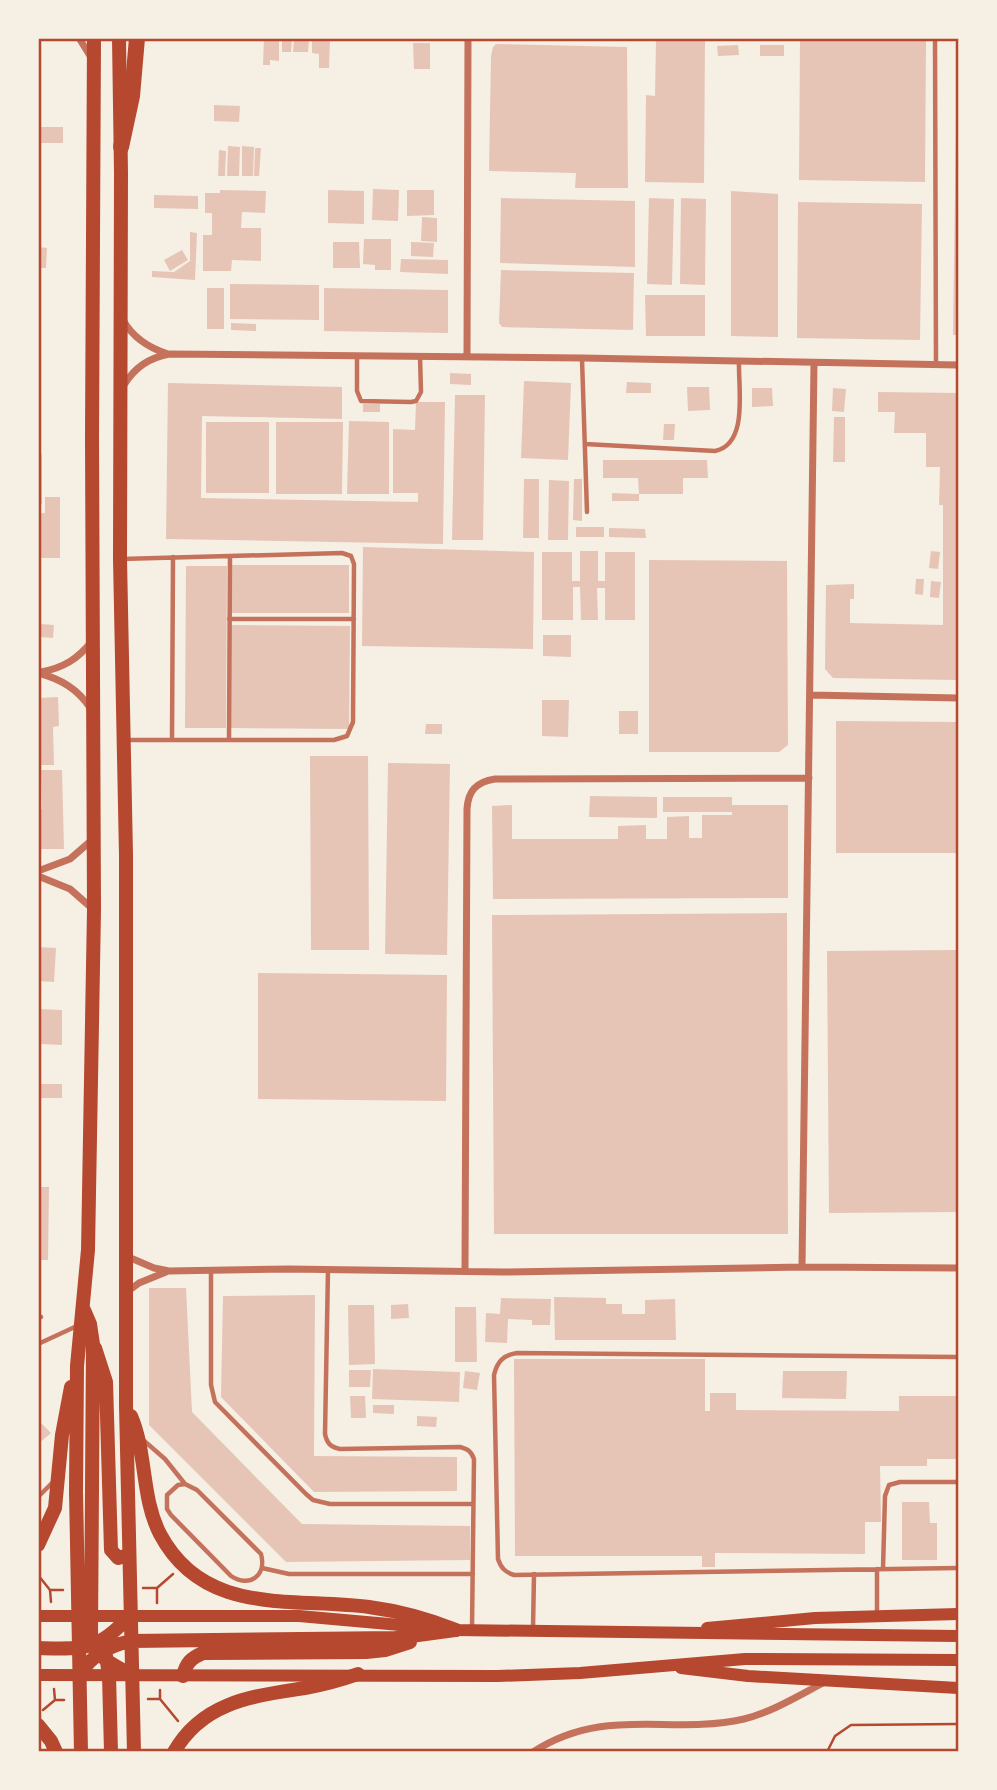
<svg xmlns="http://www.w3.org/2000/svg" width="997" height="1790" viewBox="0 0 997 1790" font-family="Spectral,serif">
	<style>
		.building { fill: #e6c5b7 }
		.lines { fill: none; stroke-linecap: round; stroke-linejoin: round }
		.path { stroke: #b5482f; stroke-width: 2.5 }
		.service { stroke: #c5725c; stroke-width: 4.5 }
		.minor { stroke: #c5725c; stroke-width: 7 }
		.secondary { stroke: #b5482f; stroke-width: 12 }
		.primary { stroke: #b5482f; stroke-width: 14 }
		.motorway { stroke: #b5482f; stroke-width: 16 }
		.neatline { fill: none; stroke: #b5482f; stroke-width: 2.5 }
	</style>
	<rect width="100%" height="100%" fill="#f6efe4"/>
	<path class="building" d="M264 38H279V61L270 60V65H263Z
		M282 38H292L291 52H282Z
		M312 38 330 39 329 68H319V54L312 53Z
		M294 39H309L308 52H293Z
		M800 40 926 41 925 182 799 180Z
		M656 41H705L704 183 645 182 646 95 655 96Z
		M413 43H430V69H414Z
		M496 44 627 47 628 188H575L576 173 489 171 491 56 493 47Z
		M738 45 739 55 718 56 717 46Z
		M760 45H784V56H760Z
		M214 105 240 106 239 122 214 121Z
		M956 121H958V335H953Z
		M38 127H63V143H38Z
		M228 146 240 147 239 176H227Z
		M242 146 254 147 253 176H242Z
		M255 148H261L259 176H254Z
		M219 150 226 151 225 176H218Z
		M373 189 399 190 398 221 372 220Z
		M220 190 266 191 265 213 242 212 241 228H261V261L232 260 231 271H203V235H212V213H205V193H220Z
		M328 190 364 191V224L328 223Z
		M407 190H434V215L407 216Z
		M731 191 778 194V337L731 336Z
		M154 195 198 196V209L154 208Z
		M501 198 635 201V267L500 263Z
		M649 198 674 199 672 285 647 284Z
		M681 198 706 199 705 285 680 284Z
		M798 202 922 204 920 340 797 338Z
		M422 217 437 218V242L421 241Z
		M190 232 197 233 195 280 152 277V271L174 272 190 261Z
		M364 239H391V270H375V265L363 264Z
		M333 242H359L360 268H333Z
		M411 242 434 243 433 257 411 256Z
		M38 247 47 248 46 268H38Z
		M182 250 188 260 170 271 164 260Z
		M401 259 448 260V274L400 272Z
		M501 270 634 273 633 330 502 327 499 323Z
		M230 284 319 285V320L230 319Z
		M207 288H224V329H207Z
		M324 288 448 290V333L324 331Z
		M645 295H705V336H646Z
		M231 323 256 324V331L231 330Z
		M450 373 471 374V385L450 384Z
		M524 381 571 383 568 460 521 458Z
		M627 382 651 383V393H626Z
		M168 383 342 387V419L202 416 201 498 418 502V493H393V429L415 430 416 402H445L443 544 166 539Z
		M687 387H709L710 410 688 411Z
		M752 388H772L773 406 752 407Z
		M833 388 846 389 844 412 832 411Z
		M878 392 958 393V680L833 678 825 669 826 585 854 584V599H850V623L943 625V505H939L940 467H926V433H894L895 412H878Z
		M455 395H485L483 540H452Z
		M363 404H380V412H363Z
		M834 417H845V462H833Z
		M349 421 389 422V494H347Z
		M206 422H269V493H206Z
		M276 422H343L342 494H276Z
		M664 424H675L674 440H663Z
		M38 454H42V504H38Z
		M603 460H707L708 478H683V494H639L638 478H603Z
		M524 479H539V538H523Z
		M574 479H582V521L573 520Z
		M549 480 569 481 568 540H548Z
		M612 493 639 494V501H612Z
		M45 497H60V558H38V513H45Z
		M576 527H604V537H576Z
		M609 528 645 529 646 538 609 537Z
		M363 547 534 552 533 649 362 646Z
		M580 551H598V581H605V552H635V620H605V588H597L598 620H581L580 587H573V620H542V552H572V581H580Z
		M931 551 940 552 938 569 929 568Z
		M649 560 787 561 788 745 779 752H649Z
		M231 565H349V613H231Z
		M186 566H227L226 728H185Z
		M916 579H924L923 595 915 594Z
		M931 581 941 582 939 598 930 597Z
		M41 624 54 625 53 638 40 637Z
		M231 625 350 626 349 729 231 728Z
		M543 635H571V657L543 656Z
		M58 697 59 726 53 727 54 765H38V698Z
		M542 700H569L568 737 542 736Z
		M619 711H638V734H619Z
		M836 721 958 722V853H836Z
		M426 724H442V734H425Z
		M310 756H368L369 950H311Z
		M388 763 450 764 447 955 385 954Z
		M41 770H62L64 849H38V809H42Z
		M590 796 657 797V818L589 817Z
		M663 797H732V805H788V898L493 899 492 806 512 805V839H618V826L646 825V839H667V817L689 816V838H702V815H732V812H663Z
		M787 913 788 1234H494L492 915Z
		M38 947 56 948 54 982 38 981Z
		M958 950V1212L829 1213 827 951Z
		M258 973 447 975 446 1101 258 1099Z
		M38 1009 62 1010V1045L40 1044Z
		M40 1084H62V1098H40Z
		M38 1187H49L48 1260H38Z
		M149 1288H186L192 1412 302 1524 470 1526V1560L286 1562 149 1425Z
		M315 1295 314 1456 457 1457V1491L314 1492 221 1397 223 1296Z
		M554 1297 606 1298V1304H622V1314H645V1300L675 1299 676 1340H555Z
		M501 1298 551 1299 550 1325H532V1320L508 1319 507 1343 485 1342 486 1313 500 1314Z
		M408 1304 409 1318 391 1319V1305Z
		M348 1305H374L375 1364 349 1365Z
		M455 1307H476L477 1362H455Z
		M514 1359H705V1411H710V1393H736V1410L899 1411V1396H958V1459H927V1466H880L881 1522H865V1554L715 1553V1567H702V1556H515Z
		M373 1369 460 1372 459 1402 372 1399Z
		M349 1370H371L370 1387H349Z
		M465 1371 480 1373 477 1390 463 1388Z
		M783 1371H847L846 1399 782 1398Z
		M350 1396H365L366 1418H351Z
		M373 1405H394V1414L373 1413Z
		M417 1416 437 1417 436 1427 417 1426Z
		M38 1420 51 1433 38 1444Z
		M902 1502H929L930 1523H937V1560H902Z"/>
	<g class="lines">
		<path class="path" d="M38 1575 50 1590
			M143 1588H157V1603
			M157 1588 173 1574
			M51 1602 50 1590H63
			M54 1689 55 1700
			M148 1699H160V1690
			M160 1699 178 1721
			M43 1710 55 1700H64
			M827 1752 835 1736 851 1725 958 1724"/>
		<path class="service" d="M935 38 936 365
			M357 356V391L361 401 411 402 416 401 421 392 420 356
			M582 359 587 512
			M585 444 715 451C749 444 738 388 739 361
			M121 559 342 553 351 556 354 564 353 722 347 736 334 740H125
			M229 619H354
			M172 740 173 557
			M229 740 230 556
			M328 1269 325 1434C327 1444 331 1447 340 1449L460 1447C468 1449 471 1451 474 1459L472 1629
			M211 1271V1385L215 1402 306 1494 313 1500 330 1504H473
			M38 1316 41 1317
			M38 1344 77 1326
			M958 1357 517 1353C503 1355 497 1362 494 1375L498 1559C501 1568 505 1572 514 1575L958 1568
			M142 1439 165 1459 185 1484
			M185 1484 197 1490 261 1554C267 1576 249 1588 231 1576L171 1515 167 1509V1495L178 1485Z
			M38 1497 54 1481
			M262 1568 289 1574H473
			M877 1569V1614
			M883 1569 885 1496 889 1485 900 1482H958
			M533 1629 534 1574"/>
		<path class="minor" d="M79 38 92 59
			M123 320C133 338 149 348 168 354
			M467 356 468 38
			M124 385C135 367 149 358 169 354L582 358 958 365
			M41 672C63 668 78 659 92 641
			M38 673C61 679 78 689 91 709
			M810 695 958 698
			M38 871 70 859 92 840
			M38 876 70 889 94 910
			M126 1256 154 1268 169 1271 289 1269 503 1272 802 1267 958 1268
			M802 1267 814 363
			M465 1271 467 809C468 791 476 782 495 779L809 778
			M127 1292 139 1283 166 1272
			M533 1752C606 1705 669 1736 744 1719 772 1712 798 1696 823 1683"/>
		<path class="secondary" d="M38 1616H299L456 1630 958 1636
			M707 1628 815 1618 958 1614
			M681 1668 748 1676 958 1688
			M38 1675 498 1676 580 1673 745 1659 958 1660"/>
		<path class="primary" d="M119 38 121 173 120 559 126 855V1406L134 1752
			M84 1310 90 1324 93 1344 91 1634C95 1658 113 1665 132 1675
			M95 1348 106 1382 111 1550 118 1558 129 1555
			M131 1416C147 1453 141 1497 160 1534 204 1617 292 1597 369 1607 399 1611 428 1619 456 1630
			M38 1545 55 1508 62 1435 71 1387
			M38 1648C83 1649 99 1651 130 1615
			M106 1656 109 1675 111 1752
			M79 1675C92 1655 108 1646 131 1641L396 1638 455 1630
			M183 1676C186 1663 191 1658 203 1653L366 1652 385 1650 410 1642
			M38 1725 51 1741 56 1752
			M81 1752 76 1491 77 1366 88 1250 94 910 92 438 94 38
			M174 1752C203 1701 254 1696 305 1688 323 1685 341 1680 358 1674"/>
		<path class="motorway" d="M121 147 132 96 137 38"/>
	</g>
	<rect width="997" height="1790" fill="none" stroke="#f6efe4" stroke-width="80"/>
	<rect x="40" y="40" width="917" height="1710" class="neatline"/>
</svg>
